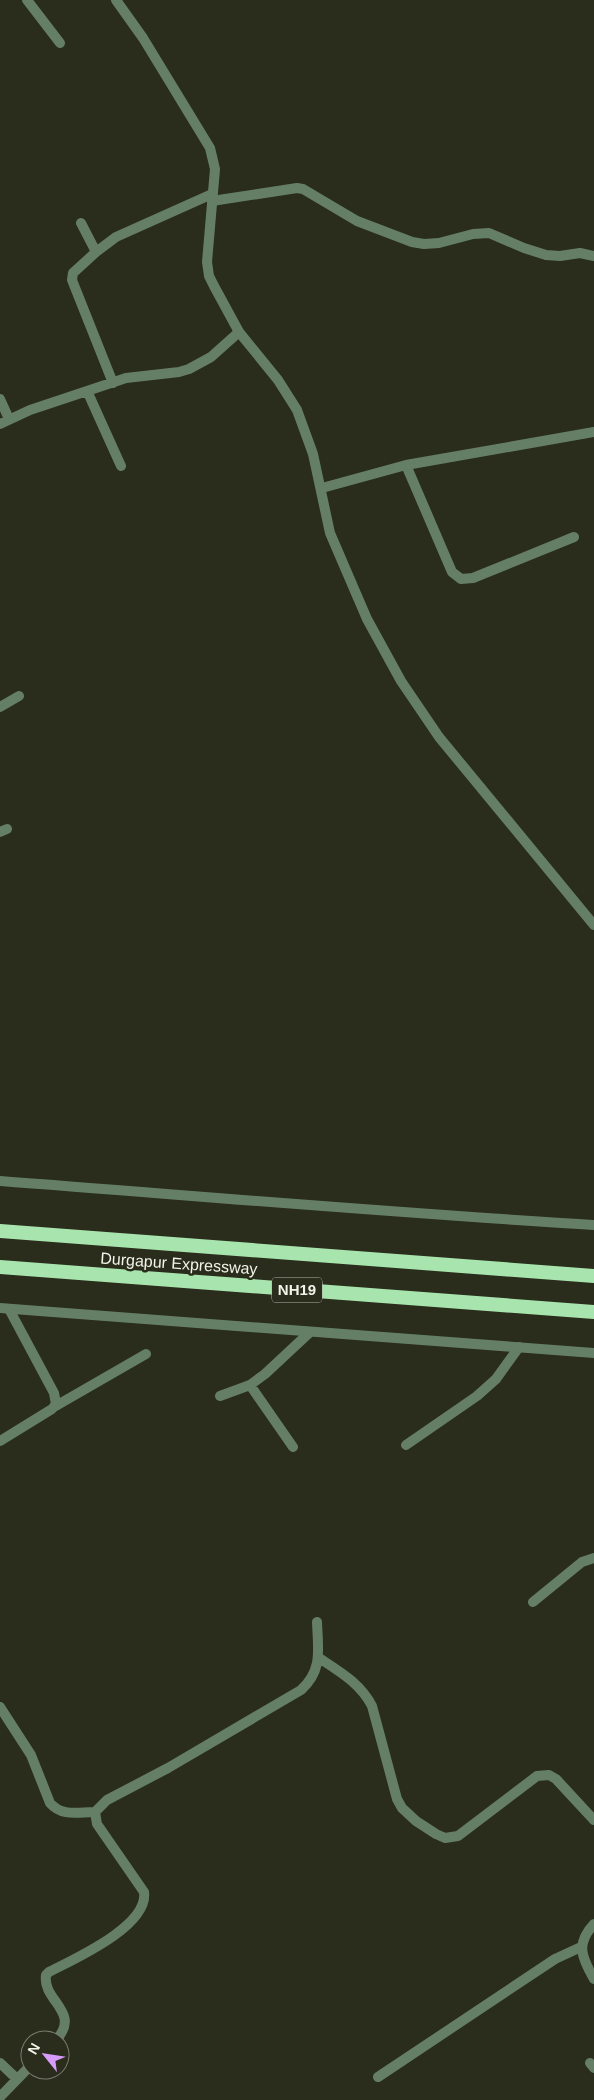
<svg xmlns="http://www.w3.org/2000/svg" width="594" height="2100" viewBox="0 0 594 2100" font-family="Helvetica,sans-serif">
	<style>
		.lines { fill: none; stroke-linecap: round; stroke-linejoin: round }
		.minor { stroke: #657f67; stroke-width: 10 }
		.tertiary { stroke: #657f67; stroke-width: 10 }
		.trunk { stroke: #a8e5ae; stroke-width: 14 }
		.labels { text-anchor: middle; stroke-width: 5; stroke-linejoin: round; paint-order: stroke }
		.shield { fill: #2a2c1c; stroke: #b5b7ab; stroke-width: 1 }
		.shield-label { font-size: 15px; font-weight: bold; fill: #f1f3e8 }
		.street-label { font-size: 16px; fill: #f1f3e8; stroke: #2a2c1c }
	</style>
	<rect width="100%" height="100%" fill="#2a2c1c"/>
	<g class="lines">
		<path class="minor" d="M27 0 60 43
			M212 201 297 188 303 189 357 221 412 242 424 244 439 243 473 234 489 233 524 248 546 255 560 256 580 253 594 256
			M81 223 96 252 73 273 72 280 113 383
			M96 252 116 237 212 194
			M88 393 121 466
			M0 399 9 419
			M0 424 30 410 126 378 179 372 189 369 211 357 239 332
			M406 465 452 572 461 579 473 578 574 537
			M322 488 406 465 594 432
			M0 707 19 696
			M0 832 7 829
			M250 1385 293 1447
			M220 1396 250 1385 265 1374 309 1333
			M54 1407 146 1354
			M0 1441 52 1409 56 1404 54 1393 9 1309
			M406 1445 477 1396 496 1379 519 1347
			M533 1602 582 1562 594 1558
			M319 1658C340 1672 360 1683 372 1706L397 1799 402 1808 416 1821 436 1834 445 1838 458 1836 537 1776 549 1775 556 1779 594 1820
			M0 1707 31 1755 50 1803C62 1817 78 1812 95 1812
			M594 1924C575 1944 582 1958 594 1979
			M56 2040C82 2012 42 2001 46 1975L49 1972C74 1959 149 1926 144 1892L97 1824 95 1812 107 1800 168 1768 301 1690C323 1670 318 1650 317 1622
			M0 2063 17 2079
			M590 2063 594 2068
			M378 2077 555 1959 581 1947
			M0 2097 30 2066"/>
		<path class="tertiary" d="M116 0 143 38 210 148 215 169 207 262 209 276 214 286 239 332 278 380 297 410 313 454 330 533 367 619 401 681 439 737 594 925
			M0 1181C198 1196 396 1213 594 1225
			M0 1308 594 1353"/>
		<path class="trunk" d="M0 1231 594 1276
			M0 1267 594 1312"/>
	</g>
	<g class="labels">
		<rect class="shield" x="272" y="1277.5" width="50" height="25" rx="4"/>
		<g class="shield-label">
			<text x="297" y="1295">NH19</text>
		</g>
		<g class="street-label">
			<text transform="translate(179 1263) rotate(4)" y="6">Durgapur Expressway</text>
		</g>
	</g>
	<g transform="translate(45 2055) rotate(300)"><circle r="24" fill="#2a2c1c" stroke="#7a7c6e"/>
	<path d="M0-4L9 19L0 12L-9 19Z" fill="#d79bf9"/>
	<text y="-8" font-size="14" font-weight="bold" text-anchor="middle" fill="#f1f3e8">N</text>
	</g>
</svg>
